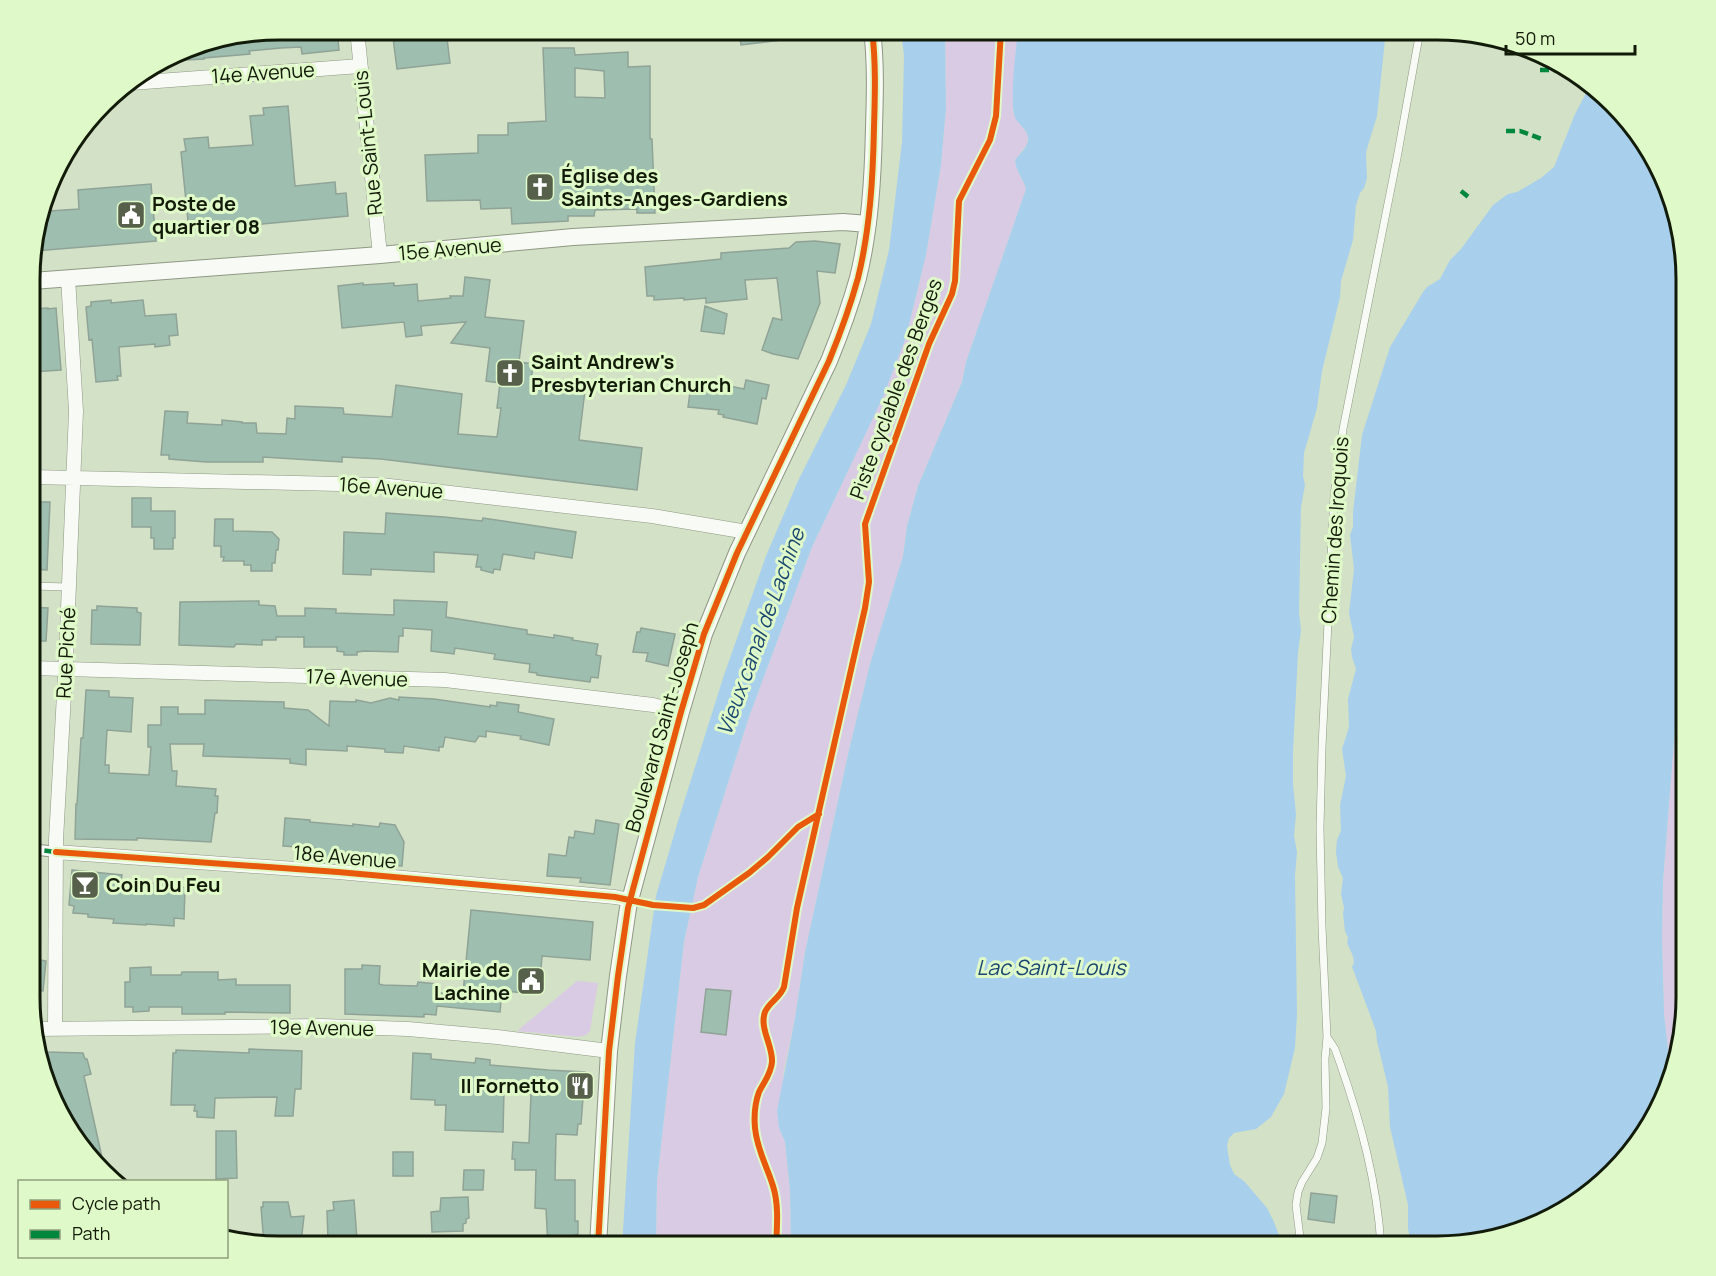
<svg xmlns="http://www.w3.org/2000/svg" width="1716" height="1276" viewBox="0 0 1716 1276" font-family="Manrope,sans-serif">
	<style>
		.green { fill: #dacbe5 }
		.water { fill: #a8d0ec }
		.building { fill: #9ebeb0; stroke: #8fa396; stroke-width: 1.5; fill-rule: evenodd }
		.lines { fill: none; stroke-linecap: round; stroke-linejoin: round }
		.service-casing { stroke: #8e9883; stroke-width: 8 }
		.pedestrian-casing { stroke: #8e9883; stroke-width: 12 }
		.minor-casing { stroke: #8e9883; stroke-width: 15 }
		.tertiary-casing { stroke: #8e9883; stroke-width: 18 }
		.service { stroke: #f8faf6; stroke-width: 7 }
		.pedestrian { stroke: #f8faf6; stroke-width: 10 }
		.minor { stroke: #f8faf6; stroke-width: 14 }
		.tertiary { stroke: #f8faf6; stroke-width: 16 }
		.quiet { stroke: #00873e; stroke-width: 4.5; stroke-dasharray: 9 4.5; stroke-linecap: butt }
		.cycleway-casing { stroke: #e0f9c8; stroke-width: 10 }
		.cycleway { stroke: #e8590c; stroke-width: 6 }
		.labels { text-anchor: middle; stroke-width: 6; stroke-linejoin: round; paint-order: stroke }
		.street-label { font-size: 20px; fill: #121b09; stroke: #e0f9c8 }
		.poi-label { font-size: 20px; font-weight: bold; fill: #121b09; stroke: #e0f9c8; text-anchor: start }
		.water-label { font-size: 21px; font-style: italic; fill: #1b4872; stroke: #e0f9c8 }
		.rim { fill: none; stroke: #121b09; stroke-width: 3 }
	</style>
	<rect width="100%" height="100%" fill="#d3e1c6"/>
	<path class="green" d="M945 30H1018L1013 98V113L1024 129 1028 136 1027 144 1015 160C1016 172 1023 178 1026 189L966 362 962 382 918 486 907 526 903 556 870 664 849 750 805 952 795 1018 784 1070 779 1128 785 1142 790 1190 791 1246H656L657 1181 684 942 698 877 749 717 812 547 883 397 906 337 926 255 941 165 946 108Z
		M1686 627 1685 1013 1671 1077 1664 1013 1662 938 1663 882 1679 676Z
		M577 981 598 983 590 1031 586 1035 579 1037 517 1031Z"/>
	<path class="water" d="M901 30H945L946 108 941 165 926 255 906 337 883 397 812 547 749 717 698 877 684 942 657 1181 656 1246H622L635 1043 656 896 678 821 724 675 766 556 798 481 846 385 871 324 889 250 902 142 904 56Z
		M1018 30H1386L1377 116 1366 152 1367 178 1364 188 1360 193 1356 205 1353 240 1341 281 1340 297 1322 371 1317 408 1304 453 1303 476 1305 485 1301 507 1299 613 1301 630 1298 653 1293 752V784L1296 814 1294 836 1297 852 1295 876 1297 1015 1295 1048 1284 1094 1271 1117 1256 1129 1234 1133 1229 1138 1227 1146 1230 1165 1234 1174 1244 1181 1267 1208 1274 1222 1283 1246H791L790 1190 785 1142 779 1128 777 1111 795 1018 805 952 849 750 870 664 903 556 907 526 918 486 962 382 966 362 1026 189C1023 178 1016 172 1015 160 1020 153 1029 146 1028 137 1026 127 1016 124 1014 114 1010 98 1016 48 1018 30Z
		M1587 83 1601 92 1660 169 1686 279V627L1679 676 1663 882 1662 938 1664 1013 1671 1077 1667 1092 1624 1161 1547 1220 1437 1246H1412L1408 1229V1205L1390 1127 1388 1087 1377 1041 1376 1031 1354 972 1352 967 1354 963 1353 956 1347 943 1348 938 1345 931 1343 914 1344 908 1341 894 1343 878 1338 867 1336 852 1337 840 1341 831 1340 805 1346 776 1342 749 1349 727 1348 699 1356 669 1352 657 1351 649 1354 637 1349 613 1354 569 1350 535 1353 527V512L1362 435 1390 347 1423 292 1427 287 1440 279 1450 260 1461 249 1493 205 1508 194 1517 192 1541 178 1554 167 1575 114 1585 95Z"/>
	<path class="building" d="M279 30H337L339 50 302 54 301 47 281 48 249 51 250 54 204 58V59L168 61 199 43Z
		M392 30H446L450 63 397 69Z
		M739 30H788L789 39 741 45Z
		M543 48H574L575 55 628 52V67L650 66V139H652L655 213H637V209L595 210 594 216H568V221L512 224 511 208 481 209 480 200 427 201 425 155 478 153V135H508V123L546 121ZM575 68 604 71 605 98 575 97Z
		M288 106 295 186 335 182 336 194 346 193 348 216 189 231 181 152 186 151 184 139 208 137 209 148 253 145 250 116 264 115 263 108Z
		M151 184 156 241 35 251 34 241 44 212H50V211L79 209 78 190Z
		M815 241 840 244 835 273 817 271 820 303 798 359 773 354 762 350 773 318 782 320 777 278 745 280 747 299 706 303V298L684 300V298L654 300V296H647L645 267 721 259V253L789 248 796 242Z
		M465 277 490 280 485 317 524 321 519 362 533 364 531 384 585 390 579 440 642 448 637 490 381 459 342 457V462L263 457V462H206L169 459V455H161L165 411 188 412 187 423 222 425V420L242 422V423H256L257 433 286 434 287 418 295 419V406L343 408 344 414 392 417 396 385 462 394 458 434 497 437 501 408H497L500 383 486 381 490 348 451 343 466 322 421 326 422 335 406 337 404 322 342 328 338 286 363 283V285L394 283V286L417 284 418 301 451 298 450 296H463Z
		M111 300V303L143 300 145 316 176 314 178 335 169 336 170 345 155 347V344L119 347 121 376H117L118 380 96 382 92 339 89 340 86 307 91 306V302Z
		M705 306 727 314 724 334 701 331Z
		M48 308V309L56 308 61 370 32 372V309Z
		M746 380 769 385 766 399 762 398 757 424 723 417 724 415 718 414 719 410 688 407 691 385 729 389 730 386 744 389Z
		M132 498H151V511H175V538H173V549H154V538H151V527H132Z
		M32 502H50L47 570 32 569Z
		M386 513 444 517 482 521 483 518 576 532 572 558 535 552 534 559 503 554 500 570 494 569 493 573 481 570V567H476L478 555 434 552V572L371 569V575L343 574 344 532 385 534Z
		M215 519H233V531L272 532 279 539 278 550H276L275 563H272V571H251V565H244V561H223L224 557H221V546H214Z
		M394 600 447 602 446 617 527 630V634L554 638V635L573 638 572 640 598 644 596 655 601 656 598 678 591 677 590 682 537 675V673L529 672 530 664 494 659 495 654 455 648 454 654 431 651 432 630 403 628V636H399L398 652 365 651 357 652V655H344V652L337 651V647H304V637H276V640H262V645L236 644 234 647 179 645 180 602 259 601V605L275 606 277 616H305V608L336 609V613L394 615Z
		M97 606 137 608V612L141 613 140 645 91 644 92 610H97Z
		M31 607 48 608 46 641H31Z
		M641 628 675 634 668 666 646 661 648 653 633 652 637 632H640Z
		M86 690 109 691V697L133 698 131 732 107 730 105 765H109V773L149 775 151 747H148V725H161V707H178V714H205V700L284 702V708L308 710 329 726 330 701 356 702V700L371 703 390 698 399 700V697L434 699 490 707V705L497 706V702L519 705 518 712 554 719 549 745 520 739 521 736 486 731V737L479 736 475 742 445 737 443 747H439V751L404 746 403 753 385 752V749L347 746V751L306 749V765L290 763V759L203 756 204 744H170L172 771H177L176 786 216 789 215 796H218L217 813H215L211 842 137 838V840L75 839 76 804H77L81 738H83Z
		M285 818 310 820V822L353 826V824L379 827 380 823 395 825 404 842 402 866 314 858 315 848 283 846Z
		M596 820 619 824 610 885 580 882 581 878 547 876 549 854 566 856 569 837 574 838 575 831 594 834Z
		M72 870 122 875 121 881 163 884 164 880 182 881V887H185L184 919 174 918V926L146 924V925L113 923 114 919 88 917V914L73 913 74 906 69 905Z
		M471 910 593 922 590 960 542 956 540 982 528 993 502 991 500 1012 437 1006 436 1015 424 1014V1017L345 1014V969H362V965L380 966 379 984 383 985 417 986 418 982 437 984 436 993H463Z
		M31 958 46 961 43 991 31 990Z
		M151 967V975H181L182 972H218V980L236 979V985H290V1013L225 1012V1014H182V1007H149V1011L133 1012V1007H125V982H130V968Z
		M706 989 731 991 726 1035 701 1032Z
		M249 1049 302 1051 301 1089H295L293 1116H275L277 1097 215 1098 214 1118 197 1117V1111H194L195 1105H171L173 1053H176V1050L249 1053Z
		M46 1052 83 1053 85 1059H87L91 1074 84 1076 105 1171 56 1107 43 1057H47Z
		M413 1053 431 1054V1059L475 1063 476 1058 490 1060V1065L548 1070 585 1072 581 1124H578L577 1135 556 1134 555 1180H575V1221H578V1234L574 1235V1244L548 1246 546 1209 535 1208 536 1170H515V1159H512L513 1142 529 1143 531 1094 504 1091 503 1132 445 1130 446 1105H435V1100L411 1099Z
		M216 1131H236L237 1178 216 1179Z
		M393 1152H413V1176H393Z
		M464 1170H484L483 1190H463Z
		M1311 1193 1337 1196 1334 1223 1308 1219Z
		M468 1197 469 1218 466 1219V1223L463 1224V1231L432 1232 431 1212 440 1211 441 1198Z
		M354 1200 357 1239 328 1241 327 1211 334 1210 333 1202Z
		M263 1202H288L291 1217 304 1216 301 1243 286 1244V1245H264L261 1207H263Z"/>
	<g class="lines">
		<g class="service-casing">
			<path id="service" d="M31 586 69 587
				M1327 1037 1335 1049 1340 1063C1361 1123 1377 1182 1381 1246
				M1301 1246 1296 1205 1298 1192 1302 1182 1317 1158 1322 1143 1326 1108 1325 1059 1327 1037 1322 927 1320 828 1322 747 1334 496 1343 429 1397 158 1420 31"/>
		</g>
		<g class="pedestrian-casing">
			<path id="pedestrian" d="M31 849 56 852"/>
		</g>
		<g class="minor-casing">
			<path id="minor" d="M357 30 380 255
				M131 83 360 66
				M32 477 381 485 652 516 747 532
				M31 668 445 680 653 705 681 712
				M56 852 338 872 615 897 630 900
				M55 1028 56 840 66 658 76 411 68 278
				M35 1029 322 1026 408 1029 497 1037 609 1051"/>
		</g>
		<g class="tertiary-casing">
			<path id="tertiary" d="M32 281 380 255 573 237 843 222 868 224
				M598 1246 609 1051 618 976 628 908 633 889 681 712 704 634 737 553 829 361C840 334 850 307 858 278 870 229 873 178 874 127 875 95 876 62 872 30"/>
		</g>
		<use href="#service" class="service"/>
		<use href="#pedestrian" class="pedestrian"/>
		<use href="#minor" class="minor"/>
		<use href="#tertiary" class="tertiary"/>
		<path class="quiet" d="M1540 70H1565
			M1506 131H1520L1542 139
			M1461 191 1471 199
			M31 849 56 852"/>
		<g class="cycleway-casing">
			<path id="cycleway" d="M56 852 338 872 615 897 653 905 693 908 704 905 749 873 768 857 798 827 819 814
				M598 1246 609 1051 618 976 628 908 633 889 681 712 704 634 737 553 829 361C840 334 850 307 858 278 870 229 873 178 874 127 875 95 876 62 872 30
				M776 1246C777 1226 779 1205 773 1186 767 1166 757 1150 755 1128 754 1117 755 1103 759 1092 764 1082 771 1074 772 1062 773 1046 759 1028 765 1012 769 1002 780 998 784 987L797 908 865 608 869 582 865 524 929 344 952 294 955 281 959 201 990 140 996 116 1001 30"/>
		</g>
		<use href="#cycleway" class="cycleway"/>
	</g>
	<defs>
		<g id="church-square" transform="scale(1.5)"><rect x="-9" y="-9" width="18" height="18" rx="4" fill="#56604b" stroke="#e0f9c8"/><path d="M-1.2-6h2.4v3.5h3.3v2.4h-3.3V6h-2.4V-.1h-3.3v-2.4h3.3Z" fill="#fff"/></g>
		<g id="civic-square" transform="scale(1.5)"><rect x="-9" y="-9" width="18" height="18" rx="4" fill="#56604b" stroke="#e0f9c8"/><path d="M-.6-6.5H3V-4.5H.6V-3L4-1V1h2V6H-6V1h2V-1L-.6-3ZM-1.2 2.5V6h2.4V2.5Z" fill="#fff"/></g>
		<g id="bar-square" transform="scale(1.5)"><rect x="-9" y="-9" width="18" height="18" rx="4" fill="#56604b" stroke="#e0f9c8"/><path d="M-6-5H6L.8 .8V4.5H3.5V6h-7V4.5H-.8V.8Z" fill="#fff"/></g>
		<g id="restaurant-square" transform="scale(1.5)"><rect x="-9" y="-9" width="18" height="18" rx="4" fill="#56604b" stroke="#e0f9c8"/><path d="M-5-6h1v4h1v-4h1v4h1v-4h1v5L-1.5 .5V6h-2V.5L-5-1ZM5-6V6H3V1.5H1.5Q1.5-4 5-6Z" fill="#fff"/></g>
	</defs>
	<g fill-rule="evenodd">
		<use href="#church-square" x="540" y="187"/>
		<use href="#civic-square" x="131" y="215"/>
		<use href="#church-square" x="510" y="373"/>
		<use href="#bar-square" x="85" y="885"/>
		<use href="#civic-square" x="531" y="981"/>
		<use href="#restaurant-square" x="580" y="1086"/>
	</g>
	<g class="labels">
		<g class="street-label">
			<text transform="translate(263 73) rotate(-4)" y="7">14e Avenue</text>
			<text transform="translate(368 143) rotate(-96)" y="7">Rue Saint-Louis</text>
			<text transform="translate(450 249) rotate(-5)" y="7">15e Avenue</text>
			<text transform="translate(896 389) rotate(-70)" y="7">Piste cyclable des Berges</text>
			<text transform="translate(391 488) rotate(4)" y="7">16e Avenue</text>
			<text transform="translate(1335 530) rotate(-86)" y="7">Chemin des Iroquois</text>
			<text transform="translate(66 653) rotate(-87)" y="7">Rue Piché</text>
			<text transform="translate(357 678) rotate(2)" y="7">17e Avenue</text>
			<text transform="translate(662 727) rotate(-74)" y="7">Boulevard Saint-Joseph</text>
			<text transform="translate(345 857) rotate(5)" y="7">18e Avenue</text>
			<text transform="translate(322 1028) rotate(1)" y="7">19e Avenue</text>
		</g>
		<g class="poi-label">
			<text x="561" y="183">Église des<tspan x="561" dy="23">Saints-Anges-Gardiens</tspan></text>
			<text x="152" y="211">Poste de<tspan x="152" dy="23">quartier 08</tspan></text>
			<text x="531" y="369">Saint Andrew's<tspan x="531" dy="23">Presbyterian Church</tspan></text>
			<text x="106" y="892">Coin Du Feu</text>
			<text x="510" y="977" text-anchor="end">Mairie de<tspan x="510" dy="23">Lachine</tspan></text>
			<text x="559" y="1093" text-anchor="end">Il Fornetto</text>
		</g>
		<g class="water-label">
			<text transform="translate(761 632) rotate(-70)" y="7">Vieux canal de Lachine</text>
			<text x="1051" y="975">Lac Saint-Louis</text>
		</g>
	</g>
	<path d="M0 0H1716V1276H0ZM279 40H1437A239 239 0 0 1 1676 279V997A239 239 0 0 1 1437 1236H279A239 239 0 0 1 40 997V279A239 239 0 0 1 279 40Z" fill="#e0f9c8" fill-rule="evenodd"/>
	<path class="rim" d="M279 40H1437A239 239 0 0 1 1676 279V997A239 239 0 0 1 1437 1236H279A239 239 0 0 1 40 997V279A239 239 0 0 1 279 40Z"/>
	<rect x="18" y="1180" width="210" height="78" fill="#e0f9c8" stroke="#8ea07c" stroke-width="1.5"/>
	<rect x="30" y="1200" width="30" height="9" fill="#e8590c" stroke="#8ea07c" stroke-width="1.5"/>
	<text x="72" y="1210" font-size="18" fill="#121b09">Cycle path</text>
	<rect x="30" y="1230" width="30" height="9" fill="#00873e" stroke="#8ea07c" stroke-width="1.5"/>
	<text x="72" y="1240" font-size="18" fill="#121b09">Path</text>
	<path d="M1506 45v9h129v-9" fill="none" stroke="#121b09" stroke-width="3"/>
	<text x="1515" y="45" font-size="18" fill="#121b09" stroke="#e0f9c8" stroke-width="4.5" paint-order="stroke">50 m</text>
</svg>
